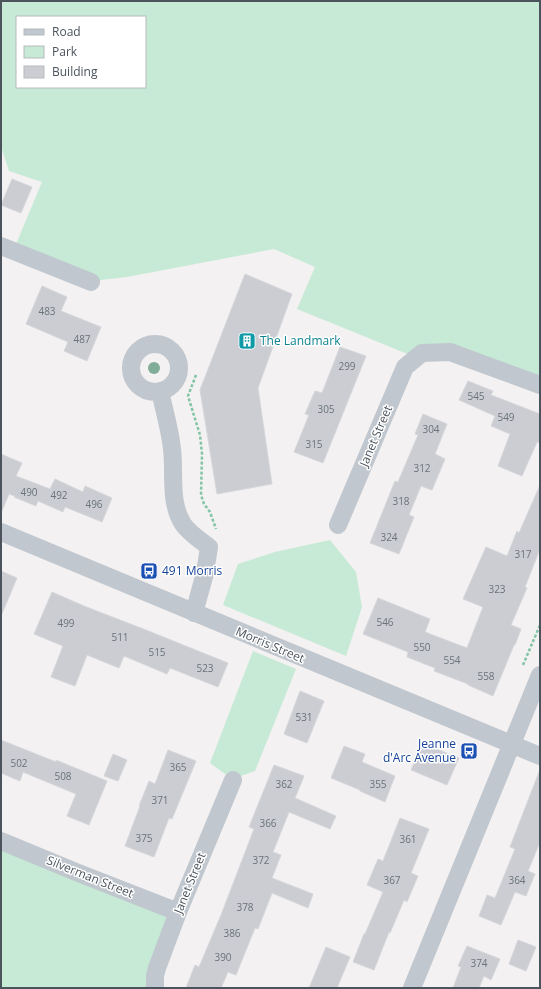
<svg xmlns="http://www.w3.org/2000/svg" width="541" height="989" viewBox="0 0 541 989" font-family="'Open Sans',sans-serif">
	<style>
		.green { fill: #c6ead5; fill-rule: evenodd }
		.building { fill: #cbcdd3; stroke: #d6d7db }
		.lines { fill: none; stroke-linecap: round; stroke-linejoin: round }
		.path { stroke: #82c4a6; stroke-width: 2.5; stroke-dasharray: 3 2; stroke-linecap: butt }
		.minor { stroke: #c1c7ce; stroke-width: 18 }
		.tree { fill: #81ad98 }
		.labels { text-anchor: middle; stroke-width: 3; stroke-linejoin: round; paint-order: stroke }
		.number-label { font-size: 10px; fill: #6b727a }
		.culture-label { font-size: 12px; fill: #0d838f; stroke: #fff; text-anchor: start }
		.street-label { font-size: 12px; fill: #4b535c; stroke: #fff }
		.transit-label { font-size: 12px; fill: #164399; stroke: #fff; text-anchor: start }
	</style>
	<rect width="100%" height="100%" fill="#f3f1f1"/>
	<path class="green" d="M1 1H540V383L450 351 415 357 297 309 315 267 274 249 127 277 92 281 14 249 42 182 9 171 1 146ZM17 17H145V87H17Z
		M330 540 356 572 362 607 346 656 223 605 238 564 275 552Z
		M253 651 296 669 255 771 232 779 210 763Z
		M1 840 178 910 154 988H1Z"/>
	<path class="building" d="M12 179 32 187 21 213 1 205Z
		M245 274 292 294 258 388 272 484 217 494 200 390Z
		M42 286 67 297 61 311 101 327 87 361 64 351 68 342 26 324Z
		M340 347 366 356 323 463 294 452 309 415 305 414 315 391 322 393Z
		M468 381 493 391 491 395 540 414V443L537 442 522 476 498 466 510 434 491 426 495 416 459 400Z
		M423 414 447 424 435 454 445 459 432 490 421 486 409 515 414 517 399 554 370 543 395 481 398 482 418 435 415 434Z
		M1 454 22 463 16 476 50 489 55 479 83 492 85 486 112 498 102 522 65 507 63 512 38 501 36 506 14 497 15 496 9 494 1 513Z
		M540 485V549L525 587 527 588 511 625 521 629 515 645H514L493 696 468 685V684L434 671 435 668 407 657 408 652 363 634 378 598 430 619 425 632 467 648 483 607 463 599 486 547 507 556 517 531 519 533Z
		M1 571 17 578 1 616Z
		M52 592 84 606 146 630 228 663 218 687 170 668 167 674 124 656 119 668 87 655 75 686 51 677 63 646 34 634Z
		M300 691 324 701 307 743 284 734Z
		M1 740 56 762V760L107 781 89 825 67 816 76 794 23 772 20 781 1 773Z
		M422 743 459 758 447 785 411 770Z
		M344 746 365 754 362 762 395 776 385 802 360 791V790L331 778Z
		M168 750 196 761 172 819 169 818 154 857 125 846 140 806H139L149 781 155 784Z
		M113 754 127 760 118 781 104 776Z
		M274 765 304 776 295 798 336 816 330 829 289 812 273 852 281 855 272 878 313 894 308 908 272 893 258 929 255 928 236 975 228 972 221 988H186L195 965 199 967 221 915 254 829 249 827Z
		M539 772H540V842L528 871 535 874 526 896 515 892 501 925 479 916 487 895 495 898 515 849 510 847Z
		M400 818 429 829 411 873 418 876 407 902 404 900 390 933 389 932 374 970 353 962 364 934H365L383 892 367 885 378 859 383 861Z
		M518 940 536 947 526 971 509 964Z
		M467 946 500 959 491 980 484 976 479 988H453L461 967 458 966Z
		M326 947 350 957 337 988H309Z"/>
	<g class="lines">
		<path class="path" d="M196 375 188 396 200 435 202 454 201 495 204 504 210 512 216 529
			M523 665 540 625"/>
		<path class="minor" d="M1 246 91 282
			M131 368a24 24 0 1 1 48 0a24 24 0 1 1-48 0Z
			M160 391C164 410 170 429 172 449 175 474 169 502 183 524 189 533 200 540 209 547L205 573 194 613
			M338 525 405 367 422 353 450 352 540 385
			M1 532 540 756
			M1 841 76 872 178 912
			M155 988V976L157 968 178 912 233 780
			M412 988 540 675"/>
	</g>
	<circle class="tree" cx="154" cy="368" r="6"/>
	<defs>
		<g id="building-square" transform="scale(0.9)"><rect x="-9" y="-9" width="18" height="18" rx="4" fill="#0f9aa8" stroke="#fff"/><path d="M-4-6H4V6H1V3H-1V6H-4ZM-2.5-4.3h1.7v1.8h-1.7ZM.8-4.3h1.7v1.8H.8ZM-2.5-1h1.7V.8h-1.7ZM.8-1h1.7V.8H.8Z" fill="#fff"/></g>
		<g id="bus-square" transform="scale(0.9)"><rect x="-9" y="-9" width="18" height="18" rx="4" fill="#1a4fb4" stroke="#fff"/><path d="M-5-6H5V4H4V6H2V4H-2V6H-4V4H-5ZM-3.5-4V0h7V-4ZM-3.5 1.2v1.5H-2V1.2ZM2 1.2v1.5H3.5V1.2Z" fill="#fff"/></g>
	</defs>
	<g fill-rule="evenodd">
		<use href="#building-square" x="247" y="341"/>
		<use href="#bus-square" x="149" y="571"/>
		<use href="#bus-square" x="469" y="751"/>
	</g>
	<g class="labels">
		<g class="number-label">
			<text x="47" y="315">483</text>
			<text x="82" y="343">487</text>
			<text x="347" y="370">299</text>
			<text x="476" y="400">545</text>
			<text x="326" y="413">305</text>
			<text x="506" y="421">549</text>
			<text x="431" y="433">304</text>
			<text x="314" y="448">315</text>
			<text x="422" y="472">312</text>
			<text x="29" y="496">490</text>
			<text x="59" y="499">492</text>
			<text x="401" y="505">318</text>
			<text x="94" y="508">496</text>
			<text x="389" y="541">324</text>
			<text x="523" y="558">317</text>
			<text x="497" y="593">323</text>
			<text x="385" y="626">546</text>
			<text x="66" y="627">499</text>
			<text x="120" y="641">511</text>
			<text x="422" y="651">550</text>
			<text x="157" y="656">515</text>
			<text x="452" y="664">554</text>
			<text x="205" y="672">523</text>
			<text x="486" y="680">558</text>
			<text x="304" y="721">531</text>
			<text x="19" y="767">502</text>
			<text x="178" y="771">365</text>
			<text x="63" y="780">508</text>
			<text x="284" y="788">362</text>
			<text x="378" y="788">355</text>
			<text x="160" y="804">371</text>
			<text x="268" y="827">366</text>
			<text x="144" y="842">375</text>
			<text x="408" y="843">361</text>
			<text x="261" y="864">372</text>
			<text x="392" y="884">367</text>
			<text x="517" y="884">364</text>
			<text x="245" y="911">378</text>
			<text x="232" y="937">386</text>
			<text x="223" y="961">390</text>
			<text x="479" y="967">374</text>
		</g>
		<g class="culture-label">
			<text x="260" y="345">The Landmark</text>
		</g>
		<g class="street-label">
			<text transform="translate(376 436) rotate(-67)" y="4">Janet Street</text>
			<text transform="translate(270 645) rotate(23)" y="4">Morris Street</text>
			<text transform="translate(90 877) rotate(22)" y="4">Silverman Street</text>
			<text transform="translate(190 883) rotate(-68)" y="4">Janet Street</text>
		</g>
		<g class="transit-label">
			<text x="162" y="575">491 Morris</text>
			<text x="456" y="748" text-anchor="end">Jeanne<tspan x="456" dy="14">d'Arc Avenue</tspan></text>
		</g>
	</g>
	<rect width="541" height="989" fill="none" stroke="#4b535c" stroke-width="4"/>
	<rect x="16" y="16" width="130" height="72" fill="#ffffff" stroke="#b7babe"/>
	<rect x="24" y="29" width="20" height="6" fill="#c1c7ce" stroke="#b7babe"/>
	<text x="52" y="36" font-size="12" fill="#4b535c">Road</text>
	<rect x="24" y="46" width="20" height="12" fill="#c6ead5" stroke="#b7babe"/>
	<text x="52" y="56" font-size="12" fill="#4b535c">Park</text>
	<rect x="24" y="66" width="20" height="12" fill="#cbcdd3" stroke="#b7babe"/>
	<text x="52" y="76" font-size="12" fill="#4b535c">Building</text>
</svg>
